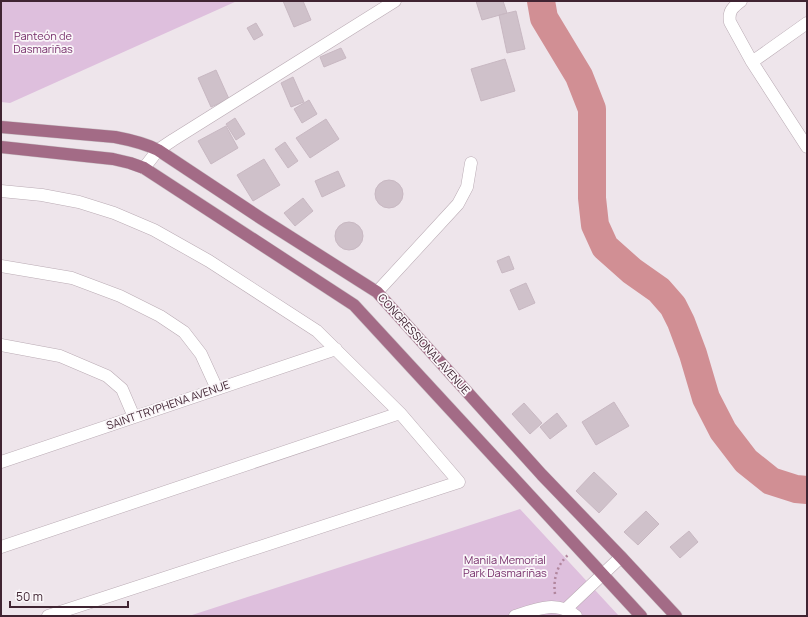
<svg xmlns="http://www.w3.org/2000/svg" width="808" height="617" viewBox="0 0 808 617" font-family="Manrope,sans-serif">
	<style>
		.green { fill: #debfdd }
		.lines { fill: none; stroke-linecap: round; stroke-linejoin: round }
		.river { stroke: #d18f94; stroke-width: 28 }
		.building { fill: #cfc1ca; stroke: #c8b8c2 }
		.minor-casing { stroke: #baabb4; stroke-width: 13 }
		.major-casing { stroke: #cac2c6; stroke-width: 13 }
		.path { stroke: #b1869d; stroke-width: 2.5; stroke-dasharray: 2 3; stroke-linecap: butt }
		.minor { stroke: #fff; stroke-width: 12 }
		.major { stroke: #a36b86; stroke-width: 12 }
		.labels { text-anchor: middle; stroke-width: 3.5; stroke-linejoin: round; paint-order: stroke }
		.park-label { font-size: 11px; fill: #772f6b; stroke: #faf6f9 }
		.street-label { font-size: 11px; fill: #402432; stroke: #faf6f9 }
	</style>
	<rect width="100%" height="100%" fill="#eee5eb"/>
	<path class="green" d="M1 1H237L10 103 1 102Z
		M520 509 619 616H189Z"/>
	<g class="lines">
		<path class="river" d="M541 1 544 18 579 76 592 109V198L595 225 605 247 632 271 659 290 673 306 681 322 693 354 706 398 723 431 746 461 771 481 796 489 807 490"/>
	</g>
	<path class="building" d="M283 1H303L311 20 294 27Z
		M476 1H503L507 13 482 20Z
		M516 11 525 49 507 53 499 15Z
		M256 23 263 35 254 40 247 28Z
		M341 48 346 58 324 67 320 57Z
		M505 59 515 91 481 101 471 69Z
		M216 70 229 99 211 107 198 78Z
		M293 77 304 102 291 107 281 83Z
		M309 100 317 114 302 123 294 109Z
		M235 118 245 134 236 140 226 124Z
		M326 119 339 139 310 158 296 138Z
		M226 126 238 148 211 164 198 141Z
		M285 142 298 161 288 168 275 149Z
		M264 159 280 185 253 201 237 175Z
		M338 171 345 186 322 197 315 181Z
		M375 194a14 14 0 1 1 28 0a14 14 0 1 1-28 0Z
		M303 198 313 211 295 226 284 213Z
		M335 236a14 14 0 1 1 28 0a14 14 0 1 1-28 0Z
		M509 256 514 269 502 273 497 261Z
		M526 283 535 303 519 310 510 290Z
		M614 402 629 426 596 445 582 422Z
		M524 403 542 423 530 434 512 414Z
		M557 413 567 426 550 439 540 427Z
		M594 472 617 494 599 513 576 491Z
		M646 511 659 524 638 545 624 532Z
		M689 531 698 542 680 558 670 547Z"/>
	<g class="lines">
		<g class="minor-casing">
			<path id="minor" d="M741 1C733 7 728 11 730 22L752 62 807 147
				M752 62 807 23
				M144 168 158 150 173 140 395 1
				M1 191 42 195 79 202 114 213 154 230 209 261 317 331 400 413 459 482 48 616
				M1 266 72 278 120 296 160 316 184 332 201 354 217 389
				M377 292 458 204 467 187 471 163
				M1 345 60 356 107 376 122 389 134 417
				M1 462 336 349
				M1 547 400 413
				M566 609 621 557
				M515 616C536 609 557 600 576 616"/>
		</g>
		<g class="major-casing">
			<path id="major" d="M1 127 115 137C131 140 144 143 158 150L262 219 377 292 542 475 621 557 676 616
				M1 147 113 159 130 163 144 168 354 305 641 616"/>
		</g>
		<path class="path" d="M555 594C553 579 557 565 568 555"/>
		<use href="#minor" class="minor"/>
		<use href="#major" class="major"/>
	</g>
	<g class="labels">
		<g class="park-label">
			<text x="43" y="40">Panteón de<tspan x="43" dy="13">Dasmariñas</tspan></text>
			<text x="505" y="564">Manila Memorial<tspan x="505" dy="13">Park Dasmariñas</tspan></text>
		</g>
		<g class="street-label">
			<text transform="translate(424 344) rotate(48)" y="4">CONGRESSIONAL AVENUE</text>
			<text transform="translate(168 405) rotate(-19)" y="4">SAINT TRYPHENA AVENUE</text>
		</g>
	</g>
	<rect width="808" height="617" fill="none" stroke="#402432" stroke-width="4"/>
	<path d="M10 601v6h118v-6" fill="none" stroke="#402432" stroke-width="2"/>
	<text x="16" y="601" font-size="12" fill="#402432" stroke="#faf6f9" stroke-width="3" paint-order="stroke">50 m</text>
</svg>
